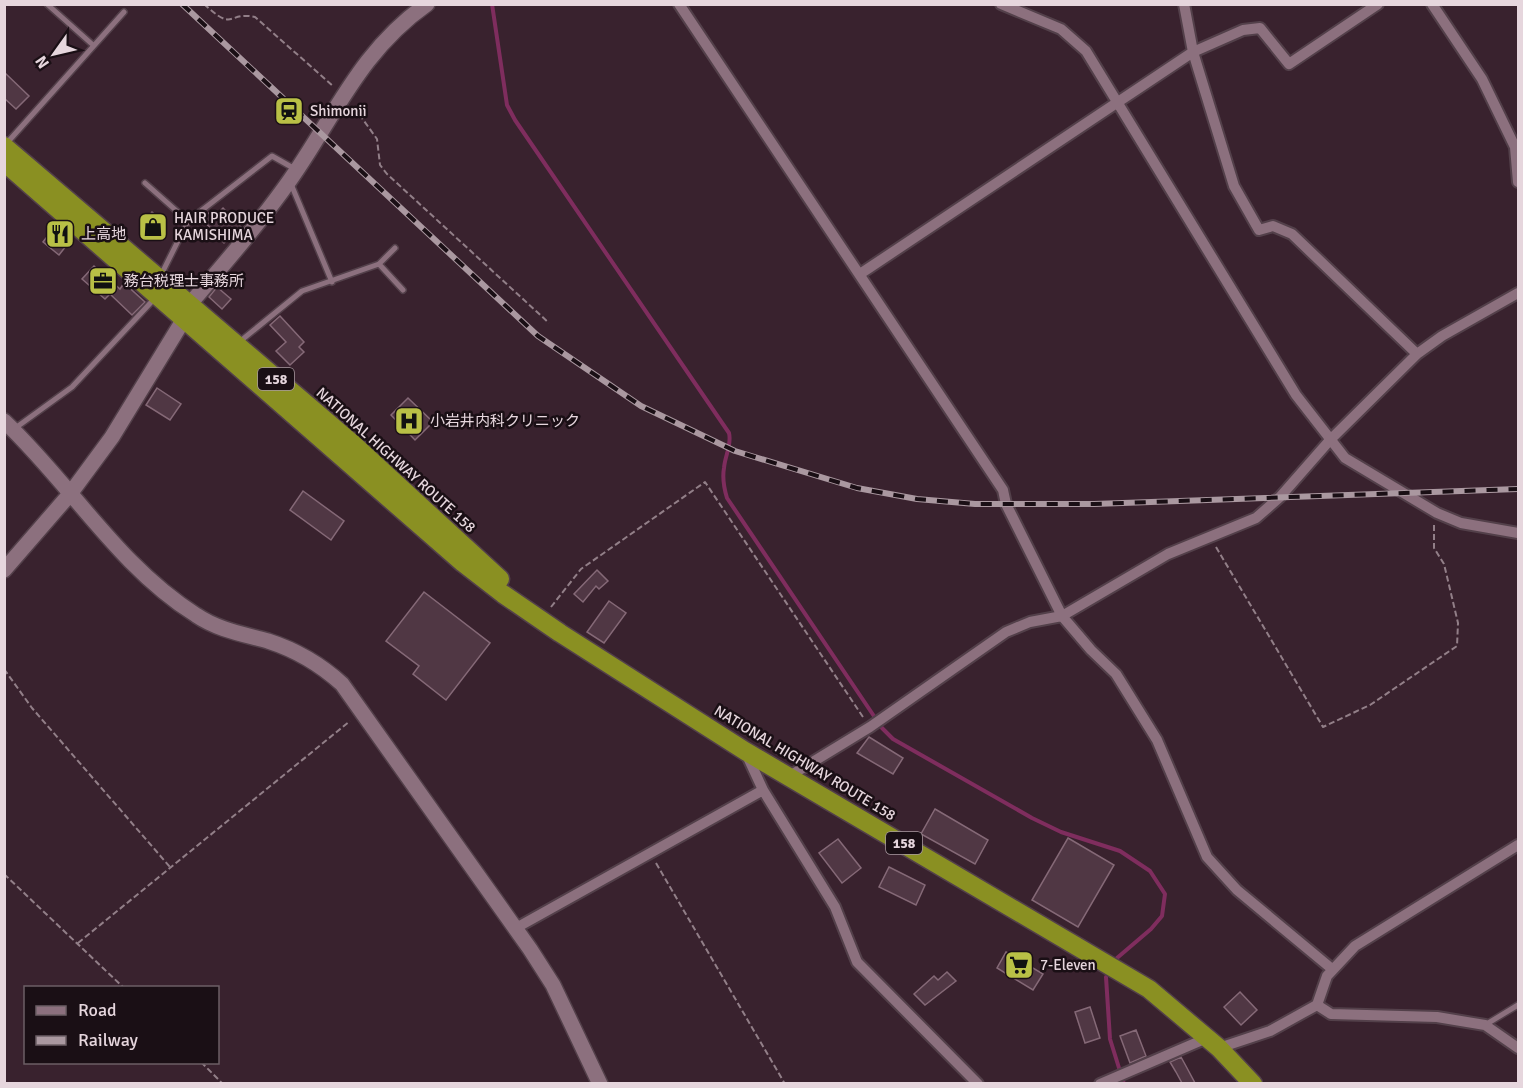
<svg xmlns="http://www.w3.org/2000/svg" width="1523" height="1088" viewBox="0 0 1523 1088" font-family="Signika,'Noto Sans JP',sans-serif">
	<style>
		.lines { fill: none; stroke-linecap: round; stroke-linejoin: round }
		.stream { stroke: #7f2d5e; stroke-width: 4 }
		.building { fill: #503744; stroke: #856977; stroke-width: 1.5 }
		.lane-casing { stroke: #53404a; stroke-width: 8 }
		.street-casing { stroke: #53404a; stroke-width: 14 }
		.secondary-casing { stroke: #53404a; stroke-width: 18 }
		.highway-casing { stroke: #53404a; stroke-width: 21 }
		.path { stroke: #927f88; stroke-width: 2; stroke-dasharray: 6 3; stroke-linecap: butt }
		.lane { stroke: #8c707e; stroke-width: 5 }
		.street { stroke: #8c707e; stroke-width: 10 }
		.secondary { stroke: #8c707e; stroke-width: 15 }
		.highway { stroke: #8a9022; stroke-width: 18 }
		.rail-casing { stroke: #aa98a0; stroke-width: 6 }
		.rail { stroke: #1a0f15; stroke-width: 4; stroke-dasharray: 11; stroke-linecap: butt }
		.labels { text-anchor: middle; stroke-width: 5; stroke-linejoin: round; paint-order: stroke }
		.shield { fill: #1a0f15; stroke: #a99aa1; stroke-width: 1.5 }
		.shield-label { font-size: 14px; font-weight: bold; fill: #e6d6dd }
		.poi-label { font-size: 15px; fill: #e6d6dd; stroke: #1a0f15; text-anchor: start }
		.street-label { font-size: 15px; fill: #e6d6dd; stroke: #1a0f15 }
	</style>
	<rect width="100%" height="100%" fill="#39222e"/>
	<g class="lines">
		<path class="stream" d="M492 4 507 105 515 120 729 433C732 445 725 455 724 468 722 479 724 488 727 498L882 728 893 739 1032 818 1061 832 1120 851 1150 871 1165 894 1162 916 1151 929 1117 958
			M1106 977 1110 1039 1124 1084"/>
	</g>
	<path class="building" d="M4 72 29 96 16 109 4 98Z
		M223 208 241 227 224 243 202 219 211 211 215 216Z
		M152 212 166 224 157 235 142 224Z
		M57 224 73 237 59 255 43 242Z
		M94 266 120 289 124 283 145 302 132 315 110 294 105 299 82 279Z
		M217 287 231 299 222 309 209 297Z
		M280 316 304 342 299 347 304 352 290 365 276 351 286 342 270 325Z
		M157 388 181 404 170 420 146 405Z
		M408 398 433 422 415 440 391 415Z
		M303 491 344 521 331 540 290 510Z
		M597 570 608 581 599 589 596 586 583 602 574 594Z
		M424 592 490 643 446 700 413 674 419 666 386 641Z
		M609 601 626 613 604 643 587 632Z
		M869 737 903 758 893 774 857 753Z
		M935 809 988 840 975 864 921 834Z
		M1068 838 1114 865 1078 927 1032 900Z
		M838 839 861 868 842 883 819 853Z
		M889 867 925 885 916 905 879 887Z
		M1006 952 1043 974 1033 990 997 968Z
		M947 972 956 981 925 1005 914 994 934 976 938 980Z
		M1240 992 1257 1010 1241 1025 1224 1007Z
		M1090 1007 1100 1038 1085 1043 1075 1012Z
		M1136 1030 1146 1056 1130 1063 1120 1036Z
		M1181 1057 1187 1068 1195 1083H1182L1176 1072 1170 1062Z"/>
	<g class="lines">
		<g class="lane-casing">
			<path id="lane" d="M47 4 93 45
				M6 144 124 12
				M145 183 188 221
				M291 184 332 282
				M379 264 403 290
				M160 277 188 221 272 156 295 169
				M238 343 302 291 379 264 395 248
				M14 429 72 387 156 297
				M1485 1025 1518 1005"/>
		</g>
		<g class="street-casing">
			<path id="street" d="M679 4 1003 490 1006 504 1062 616 1091 650 1116 674 1157 740 1207 857 1237 890 1332 969
				M1001 4 1061 29 1086 51 1296 395 1345 458 1437 513 1461 523 1518 533
				M1184 4 1193 52 1234 186 1259 230 1273 226 1292 234 1417 354
				M1432 4 1482 79 1515 147 1518 182
				M860 274 1193 52 1243 30 1260 28 1289 64 1378 4
				M745 751 763 790 835 907 857 962 978 1084
				M788 777 870 727 1006 632 1030 622 1062 616 1168 554 1256 518 1280 497 1330 440 1417 354 1442 336 1518 293
				M516 928 763 790
				M1317 1005 1331 1014 1437 1017 1485 1025 1518 1048
				M1219 1048 1270 1031 1317 1005 1327 976 1355 946 1518 845
				M1100 1084 1207 1038"/>
		</g>
		<g class="secondary-casing">
			<path id="secondary" d="M4 421C70 483 118 566 196 615 218 630 243 634 268 641 296 650 320 664 342 684L530 949 553 985 600 1084
				M4 570 70 494 112 437 184 319 189 305C224 264 259 224 290 180 335 116 360 51 427 4"/>
		</g>
		<g class="highway-casing">
			<path id="highway" d="M4 146 351 442 500 579
				M4 162 463 563 503 594 560 633 745 751 1149 989 1219 1048 1253 1084"/>
		</g>
		<path class="path" d="M204 4C235 33 227 11 255 17L333 86
			M354 107 377 139 380 165 387 174 549 323
			M1216 547 1323 727 1370 705 1457 646 1458 623 1444 564 1434 548V525
			M551 607 581 569 705 482 863 717
			M4 669 32 708 170 867
			M656 863 785 1084
			M4 874 124 988
			M78 943 350 721
			M201 1062 223 1084"/>
		<use href="#lane" class="lane"/>
		<use href="#street" class="street"/>
		<use href="#secondary" class="secondary"/>
		<use href="#highway" class="highway"/>
		<g class="rail-casing">
			<path id="rail" d="M182 4 538 336 641 406 735 451 857 488 917 499 975 504H1094L1518 489"/>
		</g>
		<use href="#rail" class="rail"/>
	</g>
	<defs>
		<g id="station-square" transform="scale(1.5)"><rect x="-9" y="-9" width="18" height="18" rx="4" fill="#b9c046" stroke="#1a0f15"/><path d="M-3-6H3Q5-6 5-4V2Q5 4 3 4L4.5 6H3L1.5 4h-3L-3 6H-4.5L-3 4Q-5 4-5 2V-4Q-5-6-3-6ZM-3.5-4v3h7v-3ZM-3.5 1v1.5H-2V1ZM2 1v1.5H3.5V1Z" fill="#111"/></g>
		<g id="shop-square" transform="scale(1.5)"><rect x="-9" y="-9" width="18" height="18" rx="4" fill="#b9c046" stroke="#1a0f15"/><path d="M-5-2.5h2.3a2.7 3.5 0 0 1 5.4 0H5L5.5 6h-11ZM-1.5-2.5h3a1.5 2.3 0 0 0-3 0Z" fill="#111"/></g>
		<g id="restaurant-square" transform="scale(1.5)"><rect x="-9" y="-9" width="18" height="18" rx="4" fill="#b9c046" stroke="#1a0f15"/><path d="M-5-6h1v4h1v-4h1v4h1v-4h1v5L-1.5 .5V6h-2V.5L-5-1ZM5-6V6H3V1.5H1.5Q1.5-4 5-6Z" fill="#111"/></g>
		<g id="office-square" transform="scale(1.5)"><rect x="-9" y="-9" width="18" height="18" rx="4" fill="#b9c046" stroke="#1a0f15"/><path d="M-6-3h4V-5.5h4V-3h4V5H-6ZM-1-4.5V-3h2v-1.5ZM-6 0V1H6V0Z" fill="#111"/></g>
		<g id="hospital-square" transform="scale(1.5)"><rect x="-9" y="-9" width="18" height="18" rx="4" fill="#b9c046" stroke="#1a0f15"/><path d="M-5-5h3v3.5h4V-5h3V5h-3V1.5h-4V5h-3Z" fill="#111"/></g>
		<g id="supermarket-square" transform="scale(1.5)"><rect x="-9" y="-9" width="18" height="18" rx="4" fill="#b9c046" stroke="#1a0f15"/><path d="M-6-5.5h2.5l.6 2H6L4.5 2H-2.5L-4.4-4H-6ZM-1.5 3.2a1.3 1.3 0 1 0 .1 0ZM3 3.2a1.3 1.3 0 1 0 .1 0Z" fill="#111"/></g>
	</defs>
	<g fill-rule="evenodd">
		<use href="#station-square" x="289" y="111"/>
		<use href="#shop-square" x="153" y="227"/>
		<use href="#restaurant-square" x="60" y="234"/>
		<use href="#office-square" x="103" y="281"/>
		<use href="#hospital-square" x="409" y="421"/>
		<use href="#supermarket-square" x="1019" y="965"/>
	</g>
	<g class="labels">
		<g class="shield">
			<rect x="258" y="368" width="36" height="22" rx="4.5"/>
			<rect x="886" y="832" width="36" height="22" rx="4.5"/>
		</g>
		<g class="shield-label">
			<text x="276" y="384">158</text>
			<text x="904" y="848">158</text>
		</g>
		<g class="poi-label">
			<text x="310" y="116">Shimonii</text>
			<text x="174" y="223">HAIR PRODUCE<tspan x="174" dy="17">KAMISHIMA</tspan></text>
			<text x="81" y="239">上高地</text>
			<text x="124" y="286">務台税理士事務所</text>
			<text x="430" y="426">小岩井内科クリニック</text>
			<text x="1040" y="970">7-Eleven</text>
		</g>
		<g class="street-label">
			<text transform="translate(396 460) rotate(42)" y="5">NATIONAL HIGHWAY ROUTE 158</text>
			<text transform="translate(805 763) rotate(31)" y="5">NATIONAL HIGHWAY ROUTE 158</text>
		</g>
	</g>
	<rect width="1523" height="1088" fill="none" stroke="#e6d6dd" stroke-width="12"/>
	<rect x="24" y="986" width="195" height="78" fill="#1a0f15" stroke="#6c5f65" stroke-width="1.5"/>
	<rect x="36" y="1006" width="30" height="9" fill="#8c707e" stroke="#6c5f65" stroke-width="1.5"/>
	<text x="78" y="1016" font-size="18" fill="#e6d6dd">Road</text>
	<rect x="36" y="1036" width="30" height="9" fill="#aa98a0" stroke="#6c5f65" stroke-width="1.5"/>
	<text x="78" y="1046" font-size="18" fill="#e6d6dd">Railway</text>
	<g transform="translate(54 54) rotate(236)" stroke="#1a0f15" stroke-width="4.5" paint-order="stroke">
	<path d="M0-4.5L10 22L0 15L-10 22Z" fill="#e6d6dd"/>
	<text y="-9" font-size="16" font-weight="bold" text-anchor="middle" fill="#e6d6dd">N</text>
	</g>
</svg>
